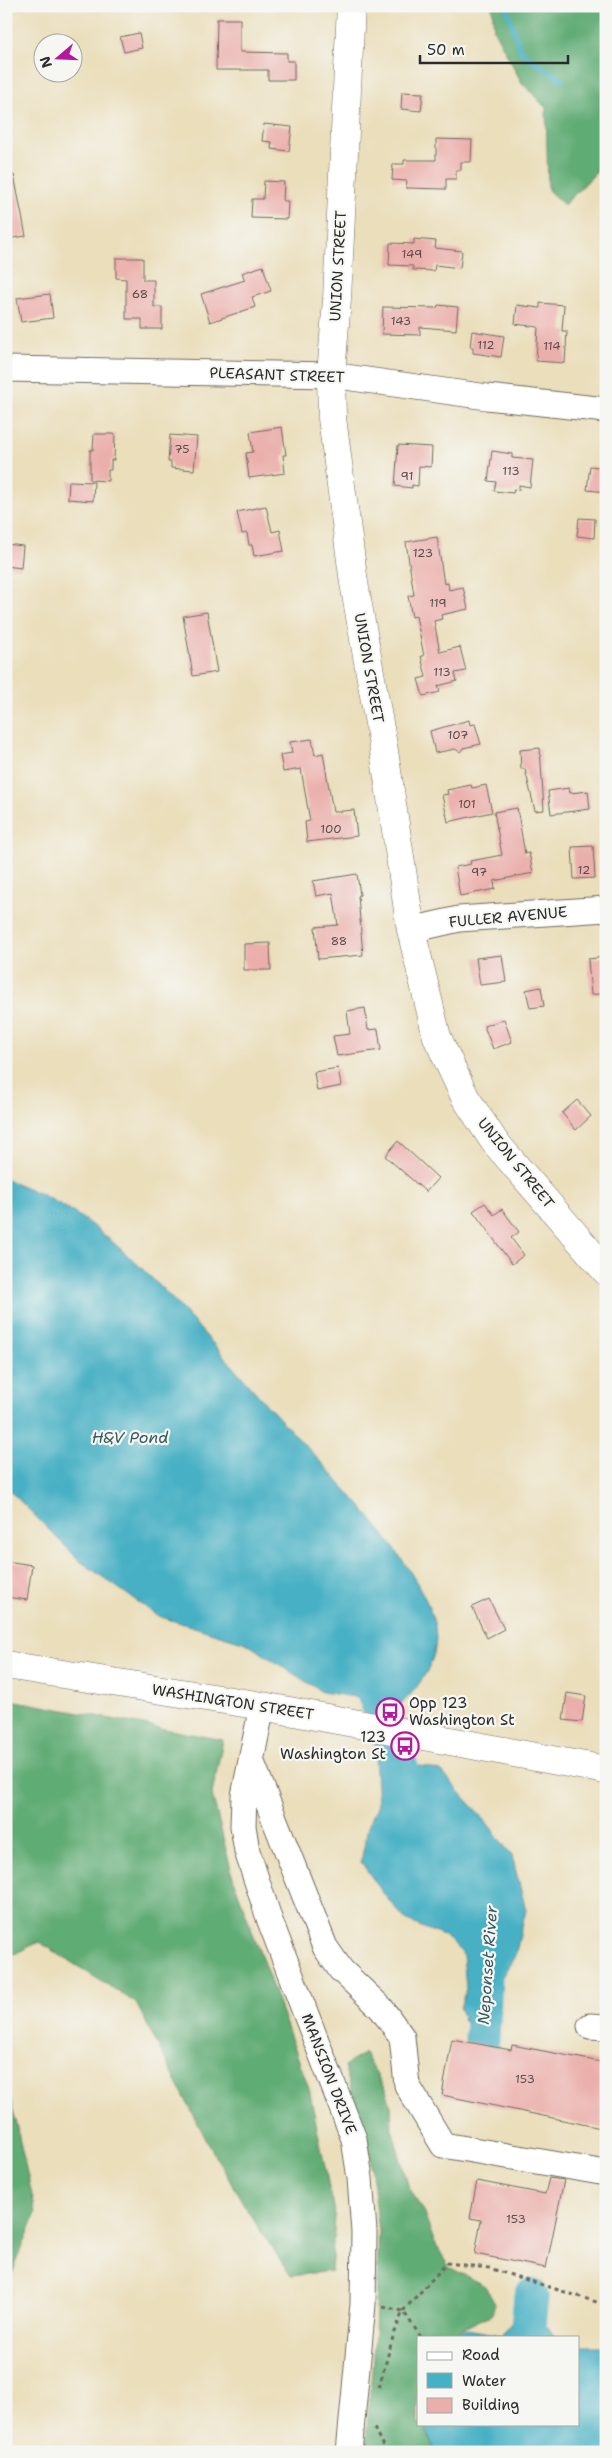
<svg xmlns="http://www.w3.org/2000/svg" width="612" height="2458" viewBox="0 0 612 2458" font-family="'Shantell Sans',sans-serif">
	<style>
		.forest { fill: #61ac74; stroke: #466c50 }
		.water { fill: #46b0c4; stroke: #386e78 }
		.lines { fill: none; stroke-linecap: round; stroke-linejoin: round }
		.stream { stroke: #46b0c4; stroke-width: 5.5 }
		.river { stroke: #46b0c4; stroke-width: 35 }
		.building { fill: #ebafab }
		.minor-casing { stroke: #6e6a5d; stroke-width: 27 }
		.major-casing { stroke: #6e6a5d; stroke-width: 29 }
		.path { stroke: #6e6a5d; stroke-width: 3; stroke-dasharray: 4 4; stroke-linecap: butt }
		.minor { stroke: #fff; stroke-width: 25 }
		.major { stroke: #fff; stroke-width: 28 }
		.labels { text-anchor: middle; stroke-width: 4.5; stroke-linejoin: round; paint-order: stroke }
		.number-label { font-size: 12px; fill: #5b4c4b }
		.street-label { font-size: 15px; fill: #2b2b2b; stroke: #f6f6f2 }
		.poi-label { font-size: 15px; fill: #2b2b2b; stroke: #f6f6f2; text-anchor: start }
		.water-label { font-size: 16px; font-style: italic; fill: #345a61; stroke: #f6f6f2 }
	</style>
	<rect width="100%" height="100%" fill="#f6f6f2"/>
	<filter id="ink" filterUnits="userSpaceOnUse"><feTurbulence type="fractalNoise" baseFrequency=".02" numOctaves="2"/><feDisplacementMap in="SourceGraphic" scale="10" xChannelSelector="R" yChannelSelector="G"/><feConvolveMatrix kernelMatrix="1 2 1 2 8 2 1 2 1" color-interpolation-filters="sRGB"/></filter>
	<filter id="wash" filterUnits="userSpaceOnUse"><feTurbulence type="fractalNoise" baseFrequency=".0096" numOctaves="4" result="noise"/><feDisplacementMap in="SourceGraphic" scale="20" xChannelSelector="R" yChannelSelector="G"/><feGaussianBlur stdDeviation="1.12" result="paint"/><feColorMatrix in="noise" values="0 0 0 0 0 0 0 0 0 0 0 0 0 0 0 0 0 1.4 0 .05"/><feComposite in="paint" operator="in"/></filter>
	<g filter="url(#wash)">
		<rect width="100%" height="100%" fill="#eadebb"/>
		<path class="forest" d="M492 6H606V163L564 205 548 190 546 108 522 83 494 30Z
			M6 1699 223 1740 212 1794 234 1881 309 2088 335 2217 331 2271 291 2276 249 2213 209 2145 136 2003 39 1942 6 1958Z
			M364 2053 387 2093 391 2106 392 2129 408 2185 424 2214 434 2241 449 2267 485 2286 495 2304 492 2314 446 2337H418V2424H424L436 2452H365L375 2334 379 2231 369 2147 344 2066Z
			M6 2079 36 2213 12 2274 6 2276Z"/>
		<path class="water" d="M6 1179C22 1186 39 1192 54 1201 74 1211 99 1230 116 1245 171 1292 218 1350 266 1404 312 1454 424 1562 435 1628 440 1658 422 1684 401 1704L322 1692 246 1643 158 1616 80 1561 6 1487Z
			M375 1755 441 1771 485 1820 512 1856 526 1910 515 1956 491 1994 499 2029 465 2023 460 2008 466 1989 463 1954 446 1937 407 1921 386 1897 361 1862 368 1827 378 1804Z
			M511 2323 547 2326 555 2337H447L466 2329 502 2335Z
			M578 2346H606V2452H436L424 2424H578Z"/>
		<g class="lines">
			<path class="stream" d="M506 6 521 52 562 80"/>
			<path class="river" d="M361 1656 405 1779 421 1804
				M482 2040 485 1979
				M527 2337 531 2296"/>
		</g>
		<g id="blocks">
			<path class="building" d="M217 19H240V52L287 53V61H294V80H268V70H216Z
				M139 33 142 48 124 52 120 37Z
				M402 92 423 93 421 111 401 109Z
				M264 124 292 127 289 151 271 149 272 142 262 141Z
				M436 139 472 140 471 162H461V170H456V179H446V189L406 188 407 181 392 180 393 164H404V160H436Z
				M6 175H14L26 236 6 239Z
				M264 181 284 182 283 201H288L287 219 251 218 252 199H263Z
				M414 239 436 241 435 248 462 251 460 268 435 265 434 271 413 270V266L389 265 390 243 414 244Z
				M116 258H143V280H154V307H162V329H142V319H126V279L116 278Z
				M263 266 271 291 252 297 255 307 210 322 201 294 245 280 242 273Z
				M50 294 53 318 21 322 17 298Z
				M540 303 564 305 562 331H567L565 363 536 361 538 327 515 324 517 305 540 308Z
				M438 305 458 307 456 330 420 327V335L382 334 383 307 437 308Z
				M472 331 504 336 501 357 473 353V347H470Z
				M282 427 286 455H283L285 473 249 478 246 453 253 452 250 432Z
				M94 434H115L114 460H111V470H108V481L90 480V450H93Z
				M170 435 197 437 194 470 171 468V462H168Z
				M398 445 432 447 431 467 419 466 418 486 412 485V488L395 486Z
				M492 451 512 454V458L533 460 530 487 519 485V490L514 489 513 493 494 491 496 482 488 481Z
				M590 466 606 468V492L587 490Z
				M69 481 94 482 93 501 68 499Z
				M266 506 272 532 280 530 284 551 254 556 252 545H249L247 533 242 534 237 512Z
				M579 518 595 519 594 538 577 536Z
				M437 537 444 584 448 583 449 590 463 587 468 609 441 615 442 619 434 621 440 652 460 647 466 671 455 673 457 681 438 686 440 692 423 696 418 679 426 677 421 656H424L416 616 412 617 408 596 414 595 406 542Z
				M6 544 23 546 21 568 6 566Z
				M207 612 217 672 193 676 183 616Z
				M469 720 470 725 475 724 481 744 463 748 460 752 455 749 435 753 430 731Z
				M312 739 315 755 323 753 333 812 354 810 357 836 307 842 305 822 310 821 301 769 283 772 280 755 292 753 290 742Z
				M540 748 544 810 535 811 525 769H521L520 750Z
				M471 785 472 788 486 785 492 812 448 822 442 795 448 794 447 790Z
				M569 788 570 793 588 791 590 809 551 814 548 791Z
				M517 808 525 854 529 853 533 873 494 881 495 889 460 896 455 867 471 864 470 861 502 855 494 812Z
				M593 846 595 878 574 879 572 847Z
				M357 874 360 895 358 896 363 955 318 959 315 927 338 925 333 893 316 896 313 881Z
				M270 943 271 970H244V944Z
				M502 955 506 982 480 985 476 958Z
				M606 957V993L591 995 588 959Z
				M541 987 544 1006 530 1008 526 990Z
				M365 1008 368 1030 378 1029 381 1050 337 1056 333 1036 350 1034 347 1011Z
				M504 1019 512 1042 493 1049 484 1026Z
				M338 1068 341 1086 317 1091 314 1072Z
				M577 1100 591 1116 576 1130 562 1113Z
				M398 1141 438 1178 426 1192 385 1156Z
				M485 1203 494 1215 502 1209 519 1232 511 1238 524 1255 512 1264 473 1211Z
				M6 1561 32 1565 27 1600 6 1597Z
				M489 1599 504 1629 487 1638 472 1607Z
				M567 1693 586 1696 582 1722 563 1720Z
				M452 2039 511 2050 512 2045 606 2063V2129L442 2095Z
				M549 2178 564 2180 546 2268 475 2254 481 2220 470 2218 477 2181 545 2194Z"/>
		</g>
	</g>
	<g filter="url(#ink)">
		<use href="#blocks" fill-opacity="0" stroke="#6e6a5d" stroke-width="1"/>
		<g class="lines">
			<g class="minor-casing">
				<path id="minor" d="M6 369 331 375 487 397 606 410
					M411 930 459 919 606 909
					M262 1706 244 1796 243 1826 247 1851 270 1921 354 2139 360 2178 364 2232 363 2304 349 2452
					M251 1760 325 1947 341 1970 381 2008 402 2037 407 2085 443 2145 606 2173
					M590 2026 606 2027"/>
			</g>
			<g class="major-casing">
				<path id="major" d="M351 6 337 299 331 375 332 418 354 583 384 751 411 930 437 1037 465 1097 494 1141 606 1271
					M6 1665 262 1706 606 1770"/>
			</g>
			<path class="path" d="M383 2307 403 2311 421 2337
				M379 2387 393 2337 403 2311 447 2263 489 2268 606 2305
				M374 2428 386 2452"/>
			<use href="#minor" class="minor"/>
			<use href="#major" class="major"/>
		</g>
	</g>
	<defs>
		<g id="bus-ring" transform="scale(1.4375)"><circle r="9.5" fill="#f6f6f2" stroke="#b5179e" stroke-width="1.5"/><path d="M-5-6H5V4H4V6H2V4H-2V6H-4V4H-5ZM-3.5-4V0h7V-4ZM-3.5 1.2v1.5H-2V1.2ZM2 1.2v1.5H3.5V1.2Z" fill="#b5179e"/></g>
	</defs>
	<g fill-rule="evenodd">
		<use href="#bus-ring" x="390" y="1712"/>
		<use href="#bus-ring" x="405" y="1746"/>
	</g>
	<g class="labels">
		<g class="number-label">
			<text x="412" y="258">149</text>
			<text x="140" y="298">68</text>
			<text x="401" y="325">143</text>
			<text x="486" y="349">112</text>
			<text x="552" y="350">114</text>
			<text x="182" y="453">75</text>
			<text x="511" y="475">113</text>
			<text x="407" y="480">91</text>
			<text x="423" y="557">123</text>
			<text x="438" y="607">119</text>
			<text x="442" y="676">113</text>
			<text x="458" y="739">107</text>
			<text x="467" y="808">101</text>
			<text x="331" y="833">100</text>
			<text x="584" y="874">12</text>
			<text x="479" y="876">97</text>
			<text x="339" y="945">88</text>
			<text x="525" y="2083">153</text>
			<text x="516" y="2223">153</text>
		</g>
		<g class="street-label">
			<text transform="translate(338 266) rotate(-87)" y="5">UNION STREET</text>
			<text transform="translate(277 375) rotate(2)" y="5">PLEASANT STREET</text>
			<text transform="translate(369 668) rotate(80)" y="5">UNION STREET</text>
			<text transform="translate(508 917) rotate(-5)" y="5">FULLER AVENUE</text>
			<text transform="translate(516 1163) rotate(51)" y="5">UNION STREET</text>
			<text transform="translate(233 1702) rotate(9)" y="5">WASHINGTON STREET</text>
			<text transform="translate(329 2074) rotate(69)" y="5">MANSION DRIVE</text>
		</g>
		<g class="poi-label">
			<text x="409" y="1708">Opp 123<tspan x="409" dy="17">Washington St</tspan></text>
			<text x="386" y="1742" text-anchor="end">123<tspan x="386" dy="17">Washington St</tspan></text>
		</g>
		<g class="water-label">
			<text x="130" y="1443">H&amp;V Pond</text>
			<text transform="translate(487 1965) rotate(-86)" y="6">Neponset River</text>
		</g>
	</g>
	<rect width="612" height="2458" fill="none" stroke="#f6f6f2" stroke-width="25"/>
	<rect x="417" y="2336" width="162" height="90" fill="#f6f6f2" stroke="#a5a5a2"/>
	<rect x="427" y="2352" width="25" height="8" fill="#ffffff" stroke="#a5a5a2"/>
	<text x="462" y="2360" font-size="15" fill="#2b2b2b">Road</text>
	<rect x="427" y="2373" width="25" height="15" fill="#46b0c4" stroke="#a5a5a2"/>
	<text x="462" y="2386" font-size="15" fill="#2b2b2b">Water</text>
	<rect x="427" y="2398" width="25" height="15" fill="#ebafab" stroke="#a5a5a2"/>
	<text x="462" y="2410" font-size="15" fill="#2b2b2b">Building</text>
	<g transform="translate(58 58) rotate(251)"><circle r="24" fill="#f6f6f2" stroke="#a5a5a2"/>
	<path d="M0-4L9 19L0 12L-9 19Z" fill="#b5179e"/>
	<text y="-8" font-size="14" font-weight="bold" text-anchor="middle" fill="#2b2b2b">N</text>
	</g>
	<path d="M420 55v8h148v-8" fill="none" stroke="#2b2b2b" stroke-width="2.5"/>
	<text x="427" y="55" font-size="15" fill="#2b2b2b" stroke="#f6f6f2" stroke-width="4" paint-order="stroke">50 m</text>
</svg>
